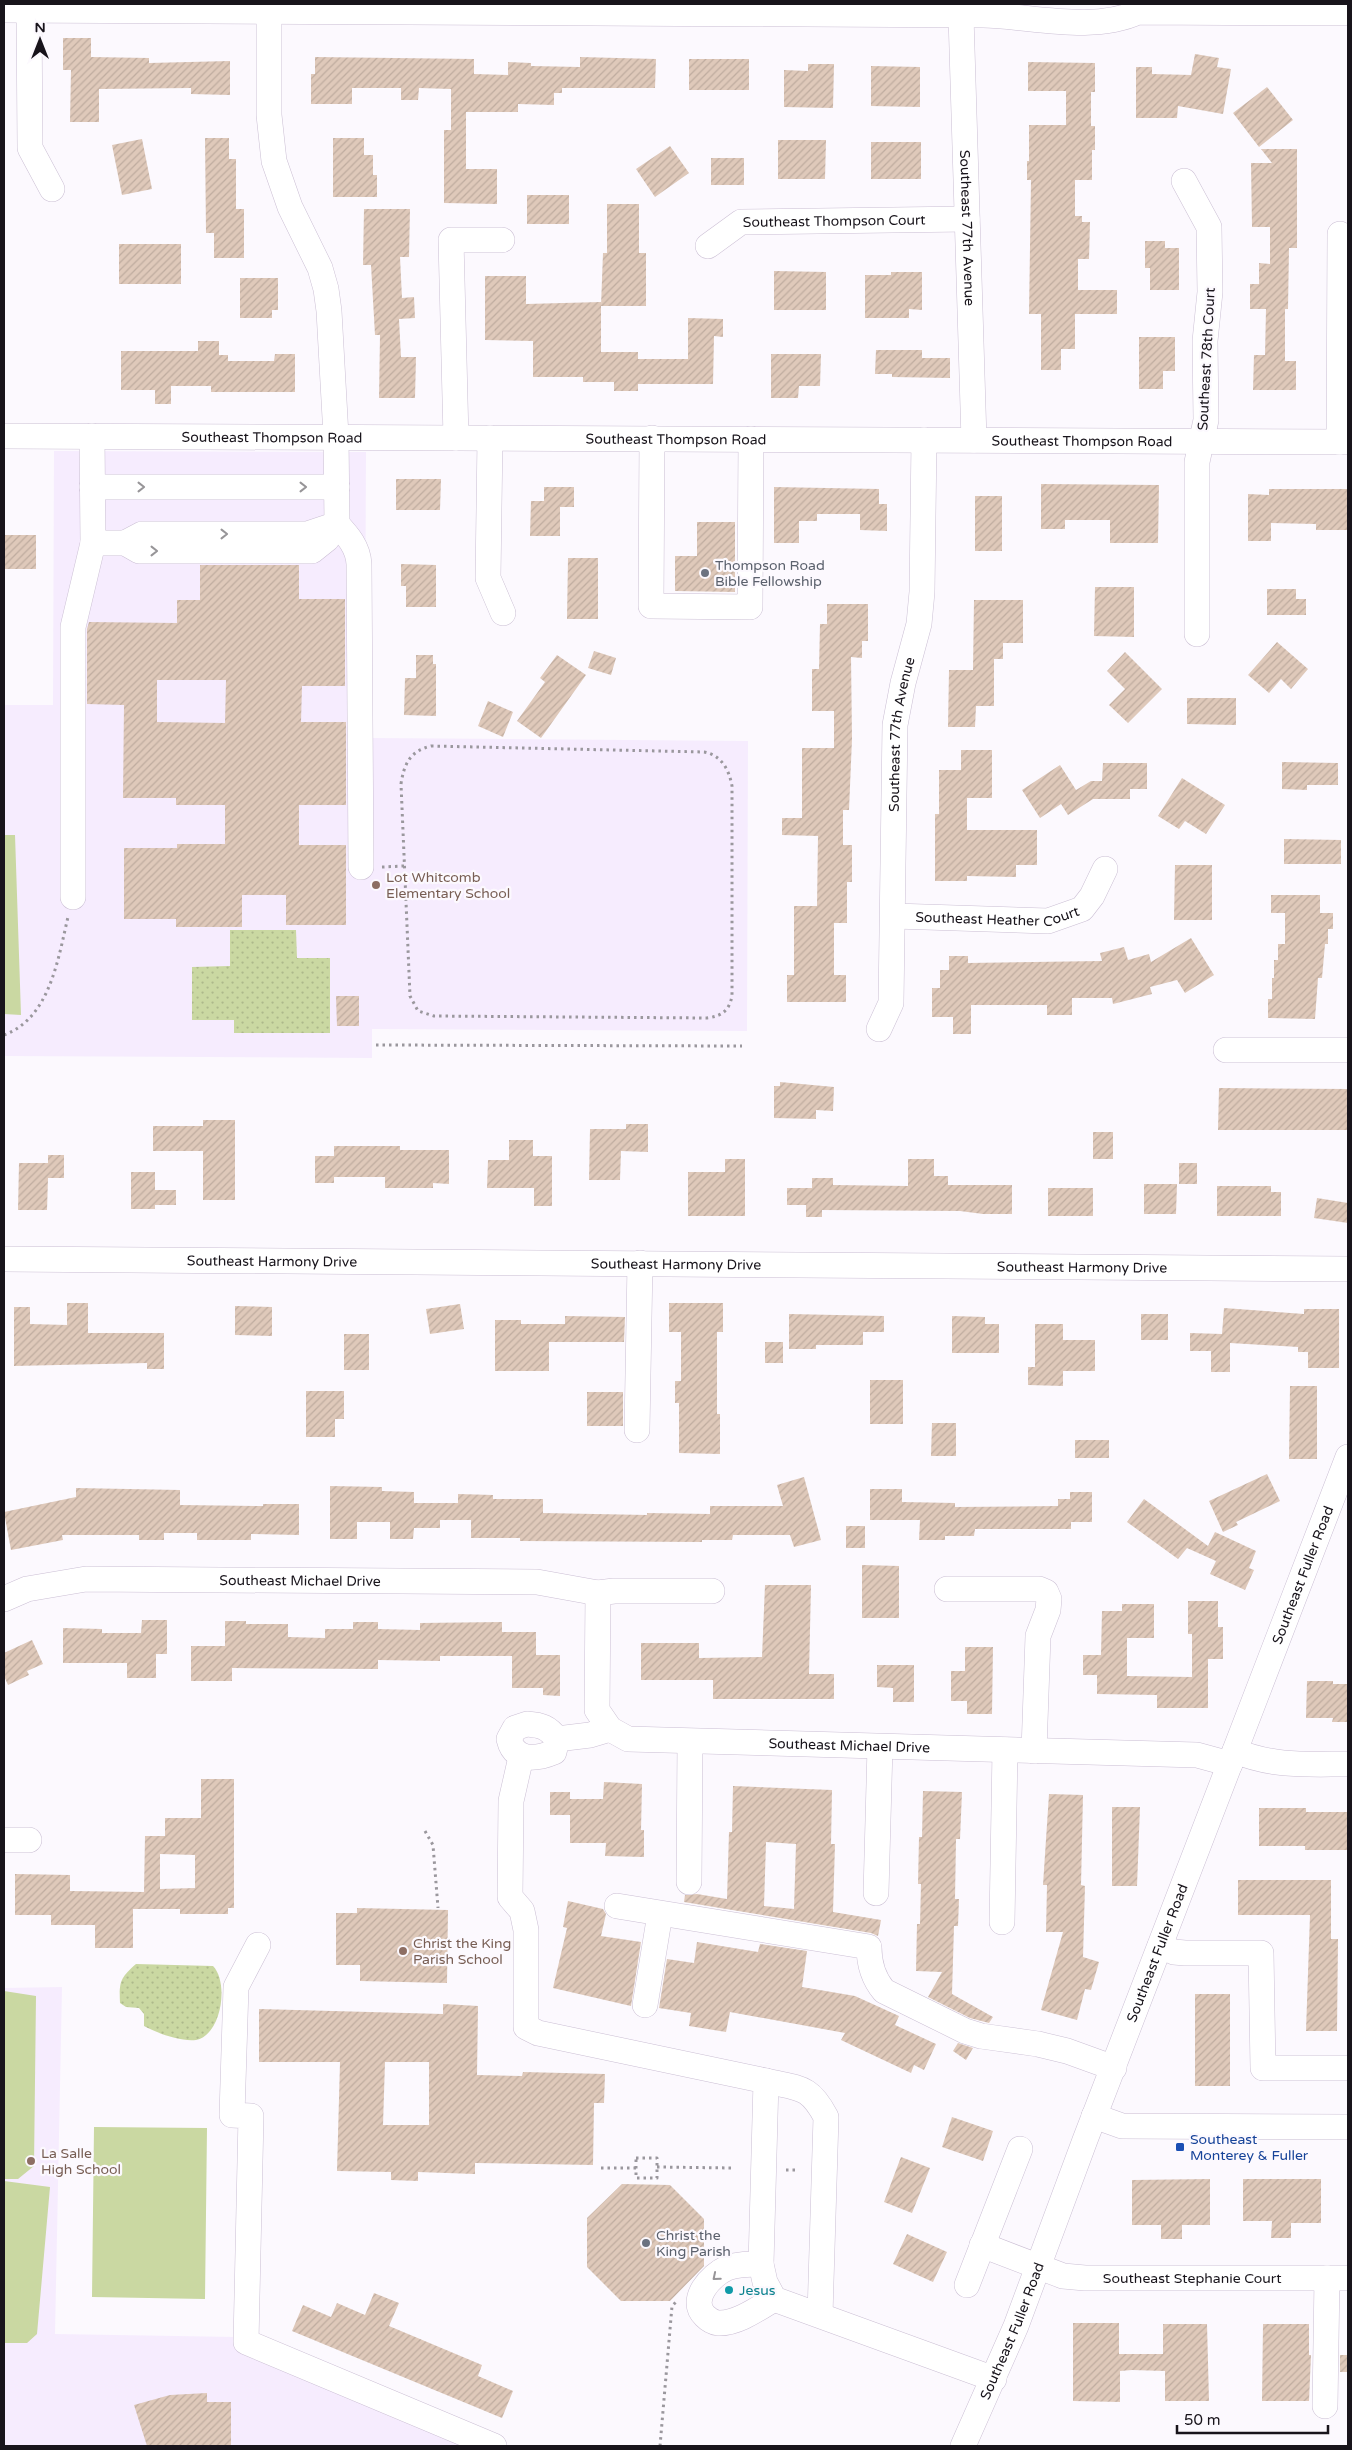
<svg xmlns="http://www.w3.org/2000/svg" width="1352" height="2450" viewBox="0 0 1352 2450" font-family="'Varela Round',sans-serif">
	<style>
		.built { fill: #f6ecfe }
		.park { fill: url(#park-dots) }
		.pitch { fill: #cad8a2 }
		.building { fill: url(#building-hatch); fill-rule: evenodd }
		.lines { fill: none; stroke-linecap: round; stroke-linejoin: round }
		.minor-casing { stroke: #cbbfd4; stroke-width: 26 }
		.path { stroke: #9a979d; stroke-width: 3; stroke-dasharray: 2.5 4; stroke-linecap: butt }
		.minor { stroke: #fff; stroke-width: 25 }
		.oneway { stroke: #979598 }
		.worship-dot { fill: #6b7280; stroke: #fcf9fe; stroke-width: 2 }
		.education-dot { fill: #8d6e63; stroke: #fcf9fe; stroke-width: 2 }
		.transit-dot { fill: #1a4fb4; stroke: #fcf9fe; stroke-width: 2 }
		.culture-dot { fill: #0f9aa8; stroke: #fcf9fe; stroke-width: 2 }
		.labels { text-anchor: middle; stroke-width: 4.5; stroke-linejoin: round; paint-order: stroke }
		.street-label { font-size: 14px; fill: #18141b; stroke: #fcf9fe }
		.worship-label { font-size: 14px; fill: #5b616d; stroke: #fcf9fe; text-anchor: start }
		.education-label { font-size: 14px; fill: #785e54; stroke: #fcf9fe; text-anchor: start }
		.transit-label { font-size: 14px; fill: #164399; stroke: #fcf9fe; text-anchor: start }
		.culture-label { font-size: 14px; fill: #0d838f; stroke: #fcf9fe; text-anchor: start }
	</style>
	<defs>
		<pattern id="park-dots" width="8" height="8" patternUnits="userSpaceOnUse" patternTransform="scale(1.25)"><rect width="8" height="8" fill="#cad8a2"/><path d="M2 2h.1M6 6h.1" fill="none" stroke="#adb88b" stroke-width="1.8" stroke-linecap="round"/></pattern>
		<pattern id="building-hatch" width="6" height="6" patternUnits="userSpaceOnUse" patternTransform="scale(1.25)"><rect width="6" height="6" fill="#dfc9ba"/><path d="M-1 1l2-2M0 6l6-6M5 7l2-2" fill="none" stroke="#bfac9f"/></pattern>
	</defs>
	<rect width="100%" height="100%" fill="#fcf9fe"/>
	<path class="built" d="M54 451 366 452 365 674 371 738 748 741 747 1031 372 1029V1058L4 1056V705H53Z
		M62 1987 55 2334 236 2337 468 2446H4V1988Z"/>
	<path class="park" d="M230 930H296L297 958H330V1033H234V1020H192V967L230 966Z
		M136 1964 213 1966C229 1982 222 2035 196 2040 181 2042 157 2033 144 2026V2014L139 2008 126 2007 120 2003C119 1982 120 1978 136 1964Z"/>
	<path class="pitch" d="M4 835H15L21 1015 4 1014Z
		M4 1991 36 1996 34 2166 18 2179H4Z
		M94 2127 207 2128 205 2299 92 2297Z
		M4 2181 50 2187 37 2334 27 2343H4Z"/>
	<path class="building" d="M63 38H91V57L149 58V63L230 61V95L191 94V88L99 89V122H70L71 70H63Z
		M1195 54 1219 58 1217 67 1231 69 1223 114 1178 106 1177 118H1136V67H1152V74L1191 75Z
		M315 57 474 59V74L508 75V62L531 63V66L580 67V57L656 59 655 88H562V93H554V105L518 104V112H466V169H497V204L444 203V130H451V89L419 88 418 100H401V88H352V104H311V74H315Z
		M689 59H749V90H689Z
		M1028 62 1095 63V92H1091V126H1095V150H1092V180H1075V216H1082V222H1090L1089 259H1078V290H1117V314H1075V349H1061V370H1041V314H1029L1031 180H1027V161H1029V125H1066V91H1028Z
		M808 64H834L833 108 784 107V70L808 71Z
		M871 66 920 67V107L871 106Z
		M1267 87 1293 120 1259 147 1233 113Z
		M205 138H229V159H236V209H244V258H214V233H206Z
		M333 138H364V155H373V175H377V197H333Z
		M142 139 152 189 122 195 112 145Z
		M778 140H826L825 179H778Z
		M871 142H921V179H871Z
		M670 146 689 173 655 197 636 169Z
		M1261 149H1297V248H1289L1288 309H1285V361H1296V390H1253L1254 355H1265L1266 309H1250V284H1259V263L1270 264V227H1252L1251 163H1272Z
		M711 158H744V185H711Z
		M527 195H569V224H527Z
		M607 204H639V253H646V306H601L603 253H607Z
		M364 209H410L409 257H400L402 298 414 297 415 318 399 319 401 357H416L415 398H379L380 335H375L371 265H363Z
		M1145 241H1165V248H1179V290H1150V268H1145Z
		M119 244H181V284H119Z
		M774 271 826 272V310H774Z
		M891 272H922V310L909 309V318H865V275H891Z
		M485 276H526V304L601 302V352H638V359H688V318L723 319V337L714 336 713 384H638V391H614V382H583V377H533V341L485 340Z
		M240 278H278V310H272V318H240Z
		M1139 337H1175V371H1163V389H1139Z
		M198 341H219V355H228V361H274L275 354H295V392H211V386H171V404H155V390H121V351H198Z
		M876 350H922V358H950V378L892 377V374H875Z
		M771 354H821L820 386H799L798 398H771Z
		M396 479H441L440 510H396Z
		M1041 484 1159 485 1158 543H1110V520H1065V529H1041Z
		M544 487H574V507H560V536H530L531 501H544Z
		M774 487 879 489V504H887V531L860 530V514H817V521H799V543H774Z
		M1269 489H1348V530H1316V524L1271 523V541H1248V494L1269 495Z
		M975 496H1002V551H975Z
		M697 522H735V592L675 591V556H697Z
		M4 535H36V569H4Z
		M568 558H598V619H567Z
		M401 564 436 565V607H406V586H401Z
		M200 565H299V599H345V686H302L301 722H346V805H299V845H346V925H286V895H242V927H176V919H124V848H177V844H225V805H176V798H123L124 705 87 704V629L89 622 177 623V600H200ZM157 680H226L225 723 157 722Z
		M1095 587H1134V637L1094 636Z
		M1267 589H1296V599H1306V615H1267Z
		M974 600H1023V643H1003V659H994V706H976L975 727H948L949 670H973Z
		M827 604H868V641H862V658L851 657 852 739 849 810H843V845H852V882H847V923H834V975H846V1002H787V975H794V906H817L818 836 782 835V818H802V748H834V711H812V669H819L820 624H827Z
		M1277 642 1308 669 1291 689 1281 679 1269 693 1248 675Z
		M594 651 616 658 611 675 588 668Z
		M1125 652 1162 689 1128 723 1109 705 1125 689 1107 671Z
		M416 655H433V664H436V716L404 715 405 678H416Z
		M557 655 586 675 541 738 517 721 545 682 540 678Z
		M1187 698H1236V725L1187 724Z
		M488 701 513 712 503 737 478 726Z
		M961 750H992V798H967V830H1037V865H1016V877L967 876V881H935V814H939V770H961Z
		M1282 762 1338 763V785H1307V790L1282 789Z
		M1103 763H1147V789H1130V799H1093L1068 815 1061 804 1040 818 1022 790 1060 765 1076 790 1091 781H1102Z
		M1182 778 1225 805 1206 834 1185 821 1179 829 1158 816Z
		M1284 839 1341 840V864H1284Z
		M1175 865H1212V920H1174Z
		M1271 895H1320V913H1333V929H1328V944H1325L1322 978H1318L1315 1019 1268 1018V999H1272V978H1274V960H1278V944H1285V913H1271Z
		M1191 938 1214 975 1185 993 1177 980 1150 987 1152 994 1113 1004 1112 998H1072V1015H1047V1005H971V1034H953V1017H932V988H940V970H949V956H968V963L1102 961 1100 953 1124 947 1128 960 1149 954 1151 962Z
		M336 996H359V1026H337Z
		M780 1082 834 1087 833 1111 816 1110V1119L774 1118V1086H780Z
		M1219 1088 1348 1089V1130H1218Z
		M203 1120H235V1200H203V1151H153V1126H203Z
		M626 1124H648V1152L621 1151 620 1180H589L590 1129H626Z
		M1093 1132H1113V1159H1093Z
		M509 1140H533V1156H552V1206H534V1188H487L488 1160H509Z
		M334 1146H400V1150H449V1184L433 1183V1188H385V1177H334V1183H315V1156H334Z
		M48 1155H64V1178H48L47 1210H18L19 1163H48Z
		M725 1159H745V1216H688V1172H725Z
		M908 1159H934V1176H948V1185H1012V1214H983L960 1211 822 1210V1217H806V1205H787V1188H812V1178H833V1185L908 1186Z
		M1179 1163H1197V1184H1179Z
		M131 1172H155V1190H176V1205H155V1209H131Z
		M1144 1184H1177L1176 1214H1144Z
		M1217 1186H1271V1192H1281V1216H1217Z
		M1048 1188H1093V1216H1048Z
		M1317 1198 1348 1203V1223L1314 1218Z
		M67 1303H88V1333H164V1369H147V1363L14 1366V1307H30V1324L67 1325Z
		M669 1303H723V1332H717V1414H720V1454L679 1453V1403H675V1381H681V1332H669Z
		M460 1304 464 1329 430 1334 426 1309Z
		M235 1306 272 1307V1336L235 1335Z
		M1224 1308 1304 1314V1309H1339V1368H1308V1352H1298V1347L1230 1343V1372H1211V1351H1190V1333L1222 1334Z
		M789 1314 884 1316V1332H863V1345H816V1349H789Z
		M1141 1314H1168V1340H1141Z
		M565 1316 625 1317 624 1342H549V1371H495V1320H521V1324H565Z
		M952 1316 985 1317V1324H999V1353H952Z
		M1035 1324H1063V1340H1095V1371H1063V1386L1028 1385V1367H1035Z
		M344 1334H369V1370H344Z
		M765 1342H783V1363H765Z
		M870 1380H903V1424H870Z
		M1290 1386H1317V1459H1289Z
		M306 1391H344V1419H335V1437H306Z
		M587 1392H623V1426H587Z
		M932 1423H956V1456H931Z
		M1075 1440H1109V1458H1075Z
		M1267 1474 1280 1501 1236 1522 1238 1525 1223 1532 1209 1501Z
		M804 1477 821 1540 794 1547 790 1535H733L732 1540H702V1542L520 1541V1538H471V1520H440V1528H414L413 1539H390V1522H357V1539H330V1486L382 1487V1491L414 1492V1503H458V1494L493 1495V1499H543V1513L647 1515V1513L710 1514V1506H783L777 1485Z
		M76 1488 180 1490V1505L263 1506V1504H299V1535L251 1534V1540H197V1533H164V1540H139V1535H62L63 1540 11 1550 4 1512 76 1497Z
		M870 1489H902V1502L955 1503V1507L1058 1506V1499H1070V1492H1092V1522H1071V1529H975L974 1536H945V1540H919L920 1520H870Z
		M1144 1499 1208 1546 1215 1532 1256 1551 1249 1568 1254 1570 1245 1590 1210 1574 1216 1561 1187 1548 1178 1559 1127 1522Z
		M846 1526H865V1548H846Z
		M862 1565 899 1566V1618H862Z
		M765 1585H811L809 1674H834V1699H713V1680H641V1643H699V1658L762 1657Z
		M1188 1601H1218V1627H1223V1659H1208V1708H1157V1695L1097 1694V1675H1083V1655H1101L1102 1611H1122V1604H1154V1638H1127V1676L1192 1677V1634H1188Z
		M142 1620H167V1654H156V1678H127V1663H63V1628L102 1629V1633H141Z
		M225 1621H246V1624H288V1637L325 1638V1629H353V1622H378V1629L420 1630V1623L502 1622V1632H536V1655H560V1696L543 1695V1688H512V1656H440V1661L378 1660V1669L232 1668V1681H191V1646H225Z
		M32 1640 43 1664 27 1671 29 1675 8 1685 4 1676V1653Z
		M965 1647H993L992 1714H967V1701H951V1671H965Z
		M877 1665H914V1702H893V1688L877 1687Z
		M1307 1681H1333V1684H1348V1722H1332L1333 1718H1306Z
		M201 1779H234V1908H228V1914H180V1909H133V1948H95V1925H51V1915H15V1874L70 1875V1891L144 1892 145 1836H165V1818H201ZM160 1854 195 1855V1888L160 1889Z
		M604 1782 642 1784 641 1830H644V1857L605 1856 606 1843H570V1815H550V1792H570V1799H603Z
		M733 1786 832 1790 831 1844H835L833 1912 881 1920 878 1936 871 1933 684 1902 685 1895 697 1894 727 1899 729 1832H732ZM766 1842 796 1844 794 1909 764 1906Z
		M923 1791 962 1792 960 1839H956L955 1899H959L958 1926H954L952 1994 993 2017 989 2023 970 2018 928 1997 942 1972 916 1971 917 1924H920L921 1884H918L919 1837H922Z
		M1049 1794 1083 1795 1081 1885 1085 1886 1083 1957 1099 1962 1091 1990 1085 1989 1077 2020 1041 2010 1063 1932H1046L1047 1885H1043Z
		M1112 1807H1140L1137 1886H1112Z
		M1259 1808H1306V1812H1348V1850H1305V1846H1259Z
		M1238 1880H1331V1939H1338L1337 2031H1306L1310 1915H1238Z
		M568 1901 603 1909 606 1914 601 1936 641 1942 631 2006 553 1988 567 1928 563 1927Z
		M357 1908 448 1910 447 1983 360 1981V1965H336V1913H357Z
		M697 1942 758 1952 760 1944 807 1951 802 1987 855 1996 899 2016 895 2025 936 2044 924 2070 914 2065 911 2073 841 2040 845 2033 730 2012 726 2032 689 2026 691 2013 659 2008 667 1959 694 1963Z
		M1195 1994H1230V2086H1195Z
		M443 2004 478 2006 477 2075 522 2076 523 2072 605 2074 604 2103H594L593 2165 475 2163V2174L418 2172V2181L391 2180V2172L337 2171 340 2062H259V2009L443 2014ZM385 2062H429V2125H383Z
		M958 2043 973 2048 966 2060 953 2051Z
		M952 2117 993 2131 983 2161 942 2147Z
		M901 2157 930 2168 912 2213 884 2202Z
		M1210 2179V2225H1182V2239H1161V2225H1132V2180Z
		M1243 2179H1321V2223H1291V2238H1271L1272 2221H1243Z
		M622 2184 670 2185 704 2219V2266L670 2301H621L587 2267V2218Z
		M907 2234 947 2252 933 2282 893 2264Z
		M374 2293 399 2303 389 2326 482 2365 478 2376 513 2391 502 2418 292 2331 303 2305 331 2317 337 2303 365 2315Z
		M1073 2323H1119V2354H1163V2324H1207L1209 2401H1165V2371L1132 2370 1120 2371V2402L1073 2401Z
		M1263 2324H1309V2355H1311L1309 2401H1262Z
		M1340 2355H1348V2372H1340Z
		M207 2393V2402H231V2446H147L134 2405 170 2395Z"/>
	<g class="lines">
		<g class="minor-casing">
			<g id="minor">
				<path d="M4 10 983 15C1031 16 1093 33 1138 12L1348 13"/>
				<path d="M29 10 30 148 52 189"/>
				<path id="s1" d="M961 16 974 440"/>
				<path d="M1184 181 1209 227 1210 292 1205 341 1206 420 1197 462V634"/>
				<path id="s2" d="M708 246 741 222 967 219"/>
				<path id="s3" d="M4 436 1348 442"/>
				<path d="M92 436 93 543H125L139 551H312L327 539 337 524 336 436 329 311 326 289 320 268 290 207 274 161 269 115V4"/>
				<path d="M456 438 451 240H502"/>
				<path d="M490 438 488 578 503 613"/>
				<path d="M652 438 651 606 750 607 751 439"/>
				<path d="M1339 442 1340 234"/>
				<path d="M92 487H337"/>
				<path d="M125 543 142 534H307L337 524C348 536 358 547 359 564L361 867"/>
				<path d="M73 897V627L93 543"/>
				<path id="s4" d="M894 916 1048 921 1082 909 1092 896 1105 869"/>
				<path id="s5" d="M879 1029 891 1003 895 725 903 683 919 624 922 592 924 440"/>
				<path d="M1226 1050H1348"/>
				<path id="s6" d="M4 1259 1348 1269"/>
				<path d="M637 1430 640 1263"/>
				<path d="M947 1589H1039L1046 1592 1049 1599 1048 1610 1038 1636 1034 1751"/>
				<path id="s7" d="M598 1593 597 1710 610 1729 628 1739 1197 1755 1230 1764"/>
				<path id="s8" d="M4 1599 27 1589 86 1579 537 1582 598 1593 614 1591H712"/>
				<path d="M527 1724C541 1725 548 1727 557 1739L554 1752C535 1760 514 1761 509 1739L515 1728Z"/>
				<path d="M557 1739 590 1735 610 1729"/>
				<path d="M1235 1751C1274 1767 1307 1764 1348 1764"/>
				<path d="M521 1757 511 1801 510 1897 522 1911 526 1930V2027L538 2033 766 2081 761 2264 765 2282 774 2299 994 2379"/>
				<path d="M4 1840H29"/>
				<path d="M689 1882 690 1742"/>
				<path d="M876 1893 880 1747"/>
				<path d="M617 1906 869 1947C869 1964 873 1978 884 1991L965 2031 981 2036 1038 2044 1067 2051 1114 2068"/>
				<path d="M1002 1922 1005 1750"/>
				<path d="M258 1945 236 1987 232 2115 251 2116 246 2342 494 2446"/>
				<path d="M1160 1946 1174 1952 1185 1953H1261L1263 2068H1348"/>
				<path d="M645 2005 660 1914"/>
				<path d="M766 2081C800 2089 809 2085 826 2117L820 2315"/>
				<path d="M1094 2116 1122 2126 1348 2127"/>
				<path id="s9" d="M982 2245 1063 2276 1085 2278H1348"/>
				<path d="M761 2264C749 2264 738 2264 727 2268 711 2275 688 2300 705 2316 709 2320 712 2322 718 2323 737 2324 759 2308 774 2299"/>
				<path d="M967 2285 1020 2149"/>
				<path d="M1325 2406 1327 2278"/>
				<path id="s10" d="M963 2446 1016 2326 1085 2140 1348 1457"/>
			</g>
		</g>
		<path class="path" d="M431 746 704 752C721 755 729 769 732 786V996C729 1011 722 1016 707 1018L434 1016 418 1011 410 996 401 784C404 764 410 751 431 746Z
			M382 867 404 866
			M4 1035C50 1018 58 959 68 917
			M376 1045 742 1046
			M425 1831 433 1845 438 1908
			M636 2158H657V2178H636Z
			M657 2167 733 2168
			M601 2168H636
			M786 2170H798
			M660 2446 672 2306 677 2301"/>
		<use href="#minor" class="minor"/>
	</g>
	<defs><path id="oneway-chevron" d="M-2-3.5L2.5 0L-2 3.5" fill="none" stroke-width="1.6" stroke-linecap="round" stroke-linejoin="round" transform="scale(1.25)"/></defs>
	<g class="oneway">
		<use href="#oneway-chevron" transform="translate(141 487)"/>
		<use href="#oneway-chevron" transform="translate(303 487)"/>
		<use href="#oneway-chevron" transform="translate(224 534)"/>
		<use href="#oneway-chevron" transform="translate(154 551)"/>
		<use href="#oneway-chevron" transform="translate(716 2277) rotate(140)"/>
	</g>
	<g class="worship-dot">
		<circle cx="705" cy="573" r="5"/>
		<circle cx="646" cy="2243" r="5"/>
	</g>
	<g class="education-dot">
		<circle cx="376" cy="885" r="5"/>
		<circle cx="403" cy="1951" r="5"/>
		<circle cx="31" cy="2161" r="5"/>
	</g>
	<rect class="transit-dot" x="1175" y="2142" width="10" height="10" rx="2.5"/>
	<circle class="culture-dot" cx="729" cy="2290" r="5"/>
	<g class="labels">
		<g class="street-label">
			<text dy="5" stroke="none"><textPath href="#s2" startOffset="134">Southeast Thompson Court</textPath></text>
			<text dy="5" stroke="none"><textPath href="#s1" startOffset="212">Southeast 77th Avenue</textPath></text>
			<text transform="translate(1206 359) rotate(-87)" y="5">Southeast 78th Court</text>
			<text dy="5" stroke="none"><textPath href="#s3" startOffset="268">Southeast Thompson Road</textPath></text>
			<text dy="5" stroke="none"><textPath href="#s3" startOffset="672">Southeast Thompson Road</textPath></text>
			<text dy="5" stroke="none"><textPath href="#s3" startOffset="1078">Southeast Thompson Road</textPath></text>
			<text dy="5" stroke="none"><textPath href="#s5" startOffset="298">Southeast 77th Avenue</textPath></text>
			<text dy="5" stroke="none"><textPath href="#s4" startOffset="104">Southeast Heather Court</textPath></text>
			<text dy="5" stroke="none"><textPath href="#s6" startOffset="268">Southeast Harmony Drive</textPath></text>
			<text dy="5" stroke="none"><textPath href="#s6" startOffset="672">Southeast Harmony Drive</textPath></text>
			<text dy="5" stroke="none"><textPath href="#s6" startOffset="1078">Southeast Harmony Drive</textPath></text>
			<text dy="5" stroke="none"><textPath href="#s10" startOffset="935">Southeast Fuller Road</textPath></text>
			<text dy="5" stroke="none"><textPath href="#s8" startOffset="299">Southeast Michael Drive</textPath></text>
			<text dy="5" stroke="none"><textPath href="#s7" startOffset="382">Southeast Michael Drive</textPath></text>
			<text dy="5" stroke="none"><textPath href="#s10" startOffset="530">Southeast Fuller Road</textPath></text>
			<text dy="5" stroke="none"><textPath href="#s9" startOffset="216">Southeast Stephanie Court</textPath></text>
			<text dy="5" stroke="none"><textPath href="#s10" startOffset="125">Southeast Fuller Road</textPath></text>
		</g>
		<g class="worship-label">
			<text x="715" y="570">Thompson Road<tspan x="715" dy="16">Bible Fellowship</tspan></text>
			<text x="656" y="2240">Christ the<tspan x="656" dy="16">King Parish</tspan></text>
		</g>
		<g class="education-label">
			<text x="386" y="882">Lot Whitcomb<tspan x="386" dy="16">Elementary School</tspan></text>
			<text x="413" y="1948">Christ the King<tspan x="413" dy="16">Parish School</tspan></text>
			<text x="41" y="2158">La Salle<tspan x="41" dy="16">High School</tspan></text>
		</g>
		<g class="transit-label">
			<text x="1190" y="2144">Southeast<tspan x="1190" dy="16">Monterey &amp; Fuller</tspan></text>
		</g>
		<g class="culture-label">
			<text x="739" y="2295">Jesus</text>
		</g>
	</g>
	<rect width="1352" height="2450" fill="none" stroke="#18141b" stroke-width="10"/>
	<g transform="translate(40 40)" stroke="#fcf9fe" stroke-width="4" paint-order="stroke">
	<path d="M0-4L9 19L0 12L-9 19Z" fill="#18141b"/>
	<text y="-8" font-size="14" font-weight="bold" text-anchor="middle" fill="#18141b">N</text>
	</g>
	<path d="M1177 2425v8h151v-8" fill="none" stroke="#18141b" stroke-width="2.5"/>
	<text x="1184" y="2425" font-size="15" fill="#18141b" stroke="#fcf9fe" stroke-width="4" paint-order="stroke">50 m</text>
</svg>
